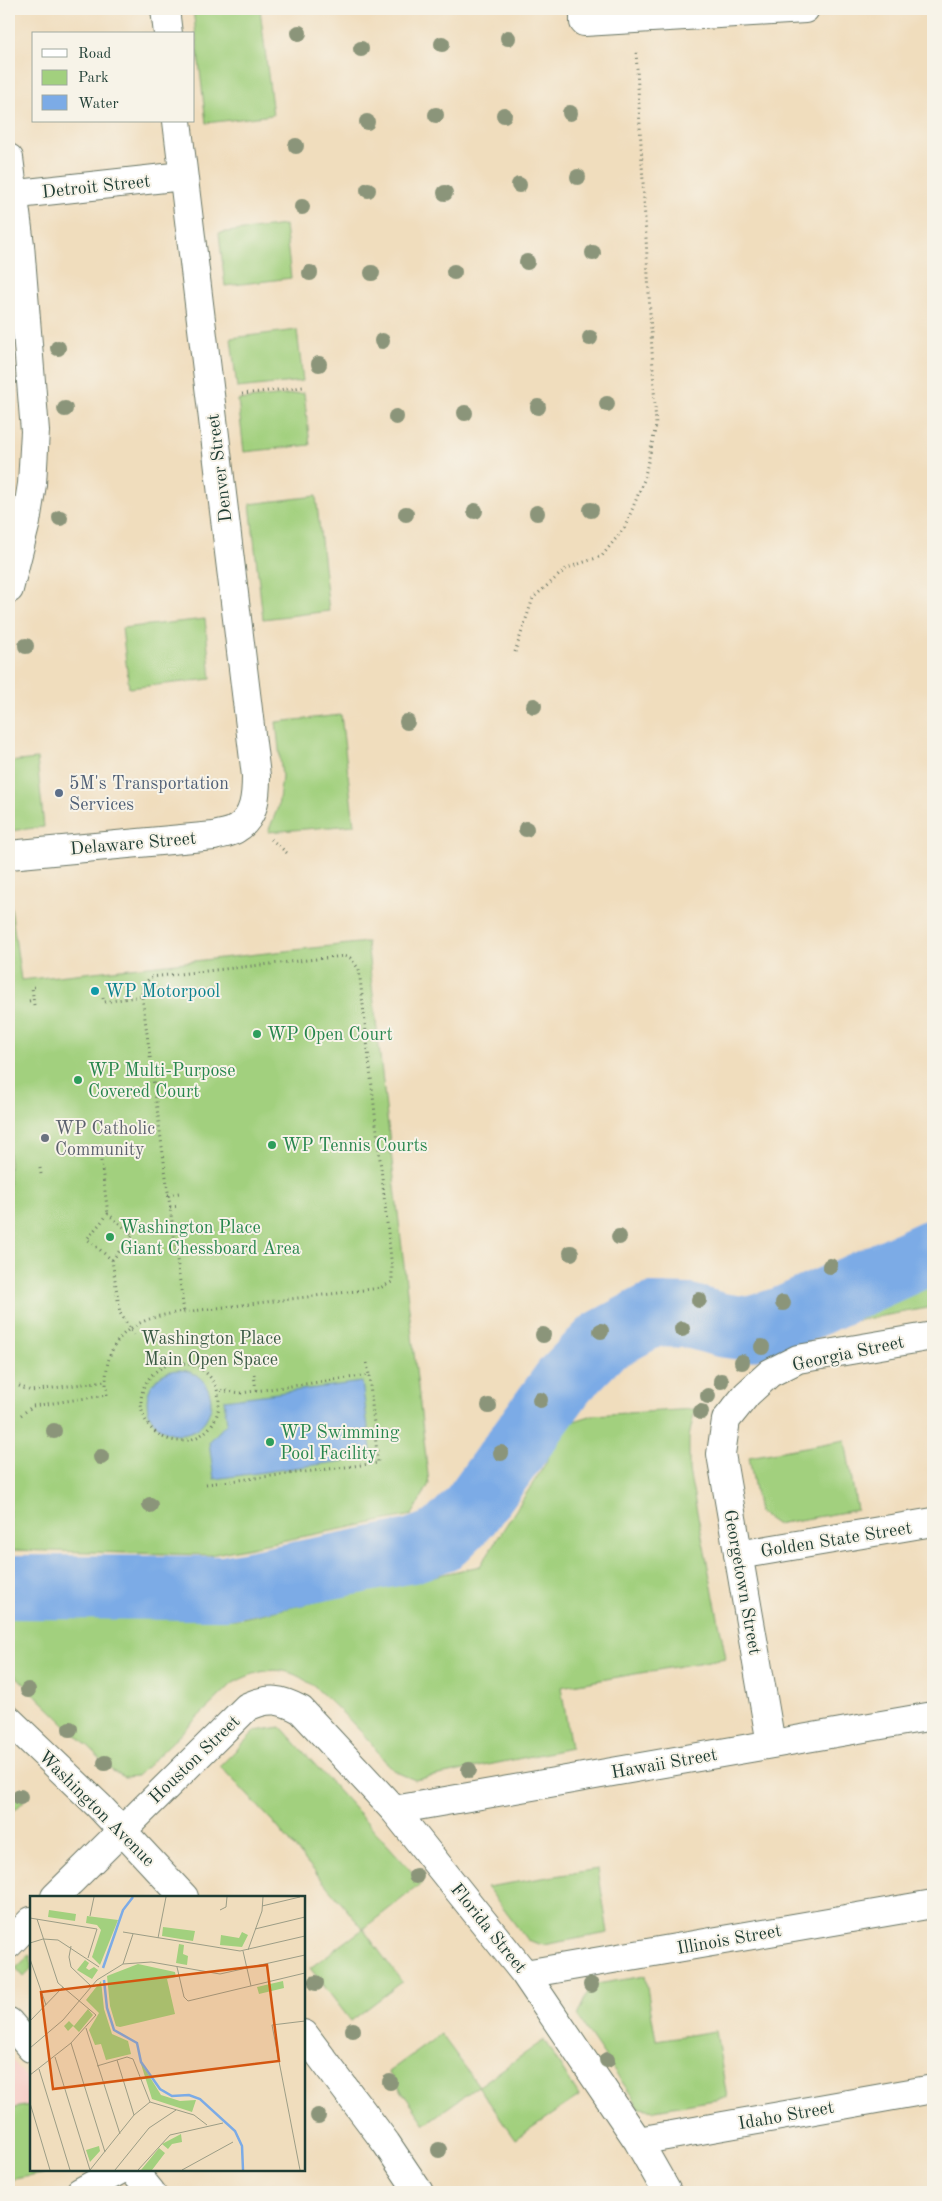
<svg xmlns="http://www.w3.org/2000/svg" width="942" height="2201" viewBox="0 0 942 2201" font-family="'Old Standard TT',serif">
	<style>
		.built { fill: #f7d0ca }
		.green { fill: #a2d07e; stroke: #608659 }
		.water { fill: #7cabe6; stroke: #4e748d }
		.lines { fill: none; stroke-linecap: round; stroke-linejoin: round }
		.river { stroke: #7cabe6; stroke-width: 64 }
		.street-casing { stroke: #687564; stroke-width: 30 }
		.path { stroke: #687564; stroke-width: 3; stroke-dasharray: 1 4; stroke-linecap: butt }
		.street { stroke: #fff; stroke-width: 28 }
		.tree { fill: #8b957a }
		.service-dot { fill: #5c6f8a; stroke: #f7f3e8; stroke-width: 2 }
		.culture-dot { fill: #0f9aa8; stroke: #f7f3e8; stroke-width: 2 }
		.leisure-dot { fill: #2e9e5b; stroke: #f7f3e8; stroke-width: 2 }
		.worship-dot { fill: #6b7280; stroke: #f7f3e8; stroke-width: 2 }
		.labels { text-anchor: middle; stroke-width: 4; stroke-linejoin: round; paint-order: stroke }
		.street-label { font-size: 18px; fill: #1f3d34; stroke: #f7f3e8 }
		.service-label { font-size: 18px; fill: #4e5e75; stroke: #f7f3e8; text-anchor: start }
		.culture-label { font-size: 18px; fill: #0d838f; stroke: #f7f3e8; text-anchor: start }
		.leisure-label { font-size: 18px; fill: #27864d; stroke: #f7f3e8; text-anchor: start }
		.worship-label { font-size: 18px; fill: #5b616d; stroke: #f7f3e8; text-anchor: start }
		.park-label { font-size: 18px; fill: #395a43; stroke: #f7f3e8 }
		.inset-river { fill: none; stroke: #7cabe6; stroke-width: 2.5 }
		.inset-road { fill: none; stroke: #9c9d86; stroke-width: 1 }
		.view { fill: #d45610; fill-opacity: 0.15; stroke: #d45610; stroke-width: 2.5 }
		.inset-edge { fill: none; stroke: #1f3d34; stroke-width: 2.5 }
	</style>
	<rect width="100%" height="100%" fill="#f7f3e8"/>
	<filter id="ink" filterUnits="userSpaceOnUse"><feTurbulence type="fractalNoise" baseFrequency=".02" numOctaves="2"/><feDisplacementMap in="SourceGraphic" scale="10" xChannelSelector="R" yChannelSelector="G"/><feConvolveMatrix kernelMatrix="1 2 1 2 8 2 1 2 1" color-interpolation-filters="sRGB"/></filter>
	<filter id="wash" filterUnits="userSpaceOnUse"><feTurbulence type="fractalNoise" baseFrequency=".0096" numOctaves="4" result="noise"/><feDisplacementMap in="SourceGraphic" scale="20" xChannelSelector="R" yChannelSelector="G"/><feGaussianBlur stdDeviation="1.12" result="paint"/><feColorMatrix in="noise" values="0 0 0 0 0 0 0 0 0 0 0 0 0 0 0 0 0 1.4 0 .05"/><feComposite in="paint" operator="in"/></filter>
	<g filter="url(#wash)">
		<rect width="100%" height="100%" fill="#f0ddbd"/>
		<path class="built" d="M9 2056 31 2083V2105L9 2109Z"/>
		<path class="green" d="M193 9H260L273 115 206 123Z
			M285 225 291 278 225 286 219 233Z
			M297 330 303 381 237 388 231 338Z
			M304 393 310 445 244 452 238 400Z
			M316 496 329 611 263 619 250 504Z
			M205 619 211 679 129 688 122 628Z
			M341 715 354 825 268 832 278 807 282 777 276 722Z
			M37 759 44 827 9 831V762Z
			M9 893 21 980 367 942 429 1484 412 1515 210 1555 9 1550Z
			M933 1275V1307L775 1335Z
			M695 1409 689 1437V1471L726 1658 561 1687 571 1748 415 1780C409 1777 400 1775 394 1770 386 1764 378 1752 372 1744 358 1728 344 1714 329 1700 296 1668 275 1661 233 1683L137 1776 125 1777 114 1772 9 1669V1618L238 1619 480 1566 544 1466 565 1424 593 1415Z
			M845 1440 857 1510 776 1524 759 1512 749 1457Z
			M281 1727 422 1883 363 1929 402 1982 351 2021 310 1968 363 1929 274 1823 220 1766 255 1731Z
			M9 1786 24 1801 9 1816Z
			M598 1869 608 1933 543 1945 527 1940 487 1887Z
			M31 1954V1970L24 1977 16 1968Z
			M645 1976 656 2040 716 2031 727 2098 655 2110 640 2108 577 2016 591 1985Z
			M441 2034 479 2086 544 2040 579 2096 515 2139 478 2086 425 2124 388 2072Z
			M31 2105V2170H63L9 2180V2109Z"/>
		<path class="water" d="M147 1402a32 32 0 1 1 64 0a32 32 0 1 1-64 0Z
			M362 1382 372 1457 214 1479 209 1442 227 1423 224 1400Z"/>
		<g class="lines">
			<path class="river" d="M9 1587 225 1588 411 1551 443 1539 468 1514 565 1380 602 1342 652 1315 689 1316 721 1325 749 1329 785 1318 933 1251"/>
		</g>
	</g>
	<g filter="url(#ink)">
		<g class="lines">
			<g class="street-casing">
				<path id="street" d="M165 9 168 34
					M584 9V22L805 9
					M9 158 20 245 35 431 32 484 26 522 9 589
					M9 195 183 176
					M9 855 214 836C220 834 231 833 236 829 255 818 256 795 256 776L177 121
					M738 1555 933 1522
					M9 1720 99 1806 184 1897
					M771 1744 721 1454 726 1420 747 1394 770 1373 798 1359 933 1336
					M394 1810 933 1716
					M55 1897 247 1707C269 1697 281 1699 301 1710L394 1810 525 1974 638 2141 667 2192
					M9 1944 31 1921
					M525 1974 933 1904
					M9 2022 31 2048
					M304 2034 386 2143 419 2192
					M638 2141 933 2089
					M133 2170 151 2192
					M80 2192 120 2170"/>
			</g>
			<path class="path" d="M242 394 303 387
				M515 652 533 598 567 568 602 556 625 527 644 480 656 426 636 50
				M271 839 287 853
				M103 998 104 1002 142 996
				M29 1001 34 1000
				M34 1005 32 987 38 986
				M99 1146 108 1214
				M40 1168 41 1174
				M168 1195 179 1193
				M170 1207 180 1206
				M112 1260 133 1235 108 1214 87 1239 112 1260 120 1313 134 1335
				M9 1331 11 1332 9 1335
				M154 1353 166 1365
				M141 1402a39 39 0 1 1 78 0a39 39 0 1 1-78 0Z
				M367 1363 369 1375
				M254 1374 256 1391
				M19 1386 31 1391 105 1381
				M21 1415 33 1406 107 1395C100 1339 132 1317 184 1312L380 1288 392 1282V1268L359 969 350 958 344 956 151 977 143 985 142 996 184 1312
				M206 1484 378 1463 369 1375 241 1393 218 1390"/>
			<use href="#street" class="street"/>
		</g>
		<g class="tree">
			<circle cx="299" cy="33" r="8"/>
			<circle cx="508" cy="38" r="8"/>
			<circle cx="442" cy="44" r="8"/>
			<circle cx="361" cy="49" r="8"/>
			<circle cx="570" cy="113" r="8"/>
			<circle cx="436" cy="115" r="8"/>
			<circle cx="504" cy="115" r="8"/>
			<circle cx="367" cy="122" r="8"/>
			<circle cx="296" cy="146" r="8"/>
			<circle cx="578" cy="177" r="8"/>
			<circle cx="519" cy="185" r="8"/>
			<circle cx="368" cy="190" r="8"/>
			<circle cx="445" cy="193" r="8"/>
			<circle cx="302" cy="207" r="8"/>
			<circle cx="593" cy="253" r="8"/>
			<circle cx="527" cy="262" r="8"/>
			<circle cx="454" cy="272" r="8"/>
			<circle cx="310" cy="273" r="8"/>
			<circle cx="372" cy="273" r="8"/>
			<circle cx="590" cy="338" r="8"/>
			<circle cx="382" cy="341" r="8"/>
			<circle cx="58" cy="348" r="8"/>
			<circle cx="319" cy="364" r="8"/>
			<circle cx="607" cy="404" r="8"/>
			<circle cx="538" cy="407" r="8"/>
			<circle cx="65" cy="409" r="8"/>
			<circle cx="465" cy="413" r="8"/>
			<circle cx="396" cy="417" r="8"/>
			<circle cx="591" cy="510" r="8"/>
			<circle cx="475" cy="511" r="8"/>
			<circle cx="537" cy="513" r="8"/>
			<circle cx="406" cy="514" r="8"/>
			<circle cx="60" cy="518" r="8"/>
			<circle cx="26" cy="646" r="8"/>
			<circle cx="534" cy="706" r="8"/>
			<circle cx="407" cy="722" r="8"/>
			<circle cx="526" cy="829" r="8"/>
			<circle cx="619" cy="1237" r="8"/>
			<circle cx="571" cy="1253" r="8"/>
			<circle cx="830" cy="1266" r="8"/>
			<circle cx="699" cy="1300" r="8"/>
			<circle cx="783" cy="1303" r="8"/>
			<circle cx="682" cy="1329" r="8"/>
			<circle cx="601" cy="1331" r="8"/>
			<circle cx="543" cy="1335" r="8"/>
			<circle cx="762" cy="1347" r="8"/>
			<circle cx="742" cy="1362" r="8"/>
			<circle cx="721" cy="1381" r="8"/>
			<circle cx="708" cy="1396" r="8"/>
			<circle cx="540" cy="1400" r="8"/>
			<circle cx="489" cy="1406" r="8"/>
			<circle cx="701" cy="1412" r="8"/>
			<circle cx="54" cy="1431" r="8"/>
			<circle cx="501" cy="1453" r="8"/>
			<circle cx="101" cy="1457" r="8"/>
			<circle cx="150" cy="1505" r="8"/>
			<circle cx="28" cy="1690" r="8"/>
			<circle cx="70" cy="1729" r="8"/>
			<circle cx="105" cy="1763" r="8"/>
			<circle cx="469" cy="1770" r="8"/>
			<circle cx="20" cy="1797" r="8"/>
			<circle cx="416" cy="1876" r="8"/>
			<circle cx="316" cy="1983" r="8"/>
			<circle cx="591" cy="1985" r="8"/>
			<circle cx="353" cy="2030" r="8"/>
			<circle cx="607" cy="2060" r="8"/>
			<circle cx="390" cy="2082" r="8"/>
			<circle cx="318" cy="2116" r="8"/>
			<circle cx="439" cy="2150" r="8"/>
		</g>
	</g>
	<circle class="service-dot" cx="59" cy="793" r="5"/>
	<circle class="culture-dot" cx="95" cy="991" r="5"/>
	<g class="leisure-dot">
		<circle cx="257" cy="1034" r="5"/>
		<circle cx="78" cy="1080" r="5"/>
		<circle cx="272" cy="1145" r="5"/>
		<circle cx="110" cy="1237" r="5"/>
		<circle cx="270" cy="1442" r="5"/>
	</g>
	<circle class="worship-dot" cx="45" cy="1138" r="5"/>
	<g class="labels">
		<g class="street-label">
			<text transform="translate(96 186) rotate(-6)" y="6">Detroit Street</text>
			<text transform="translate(219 468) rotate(-97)" y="6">Denver Street</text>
			<text transform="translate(133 843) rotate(-5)" y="6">Delaware Street</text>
			<text transform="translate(848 1353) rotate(-12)" y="6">Georgia Street</text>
			<text transform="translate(836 1539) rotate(-9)" y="6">Golden State Street</text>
			<text transform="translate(743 1582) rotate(80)" y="6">Georgetown Street</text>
			<text transform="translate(194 1759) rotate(-44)" y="6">Houston Street</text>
			<text transform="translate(664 1763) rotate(-10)" y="6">Hawaii Street</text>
			<text transform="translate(97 1808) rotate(45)" y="6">Washington Avenue</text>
			<text transform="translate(489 1928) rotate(51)" y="6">Florida Street</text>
			<text transform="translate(729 1939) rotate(-10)" y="6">Illinois Street</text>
			<text transform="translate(786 2115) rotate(-10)" y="6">Idaho Street</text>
		</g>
		<g class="service-label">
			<text x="69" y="789">5M's Transportation<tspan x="69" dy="21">Services</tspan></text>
		</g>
		<g class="culture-label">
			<text x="105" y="997">WP Motorpool</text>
		</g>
		<g class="leisure-label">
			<text x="267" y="1040">WP Open Court</text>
			<text x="88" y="1076">WP Multi-Purpose<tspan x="88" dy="21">Covered Court</tspan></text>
			<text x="282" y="1151">WP Tennis Courts</text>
			<text x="120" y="1233">Washington Place<tspan x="120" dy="21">Giant Chessboard Area</tspan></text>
			<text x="280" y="1438">WP Swimming<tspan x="280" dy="21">Pool Facility</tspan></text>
		</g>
		<g class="worship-label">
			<text x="55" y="1134">WP Catholic<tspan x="55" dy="21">Community</tspan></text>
		</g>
		<g class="park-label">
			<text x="211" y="1344">Washington Place<tspan x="211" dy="21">Main Open Space</tspan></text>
		</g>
	</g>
	<g transform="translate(30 1896)">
		<rect width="275" height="275" fill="#f0ddbd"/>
		<path d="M19 14 46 18 45 25 18 21ZM57 20 88 24 70 69 62 61 71 34 67 29 56 27ZM133 31 165 35 163 45 132 40ZM212 36 218 39 212 51 190 49 191 39 209 42ZM149 48 154 49 153 58 158 60 157 69 146 67ZM55 64 59 67 56 72 59 74 64 71 68 74 62 83 47 74ZM108 68 145 76 146 81 137 83 145 118 90 131 86 130 80 110 77 80ZM71 85 74 113 82 138 98 145 101 158 76 164 71 148 65 149 59 134 69 117 56 104ZM253 85 254 92 229 98 227 91ZM58 113 63 119 49 136 43 130 38 135 34 130 39 125 44 130ZM110 165 131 199 150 205 166 204 162 216 122 203ZM151 238 152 246 142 248 138 253 132 248ZM69 250 70 255 60 266 56 254ZM129 252 135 257 122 274H111Z" fill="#a2d07e"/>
		<path class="inset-river" d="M73 72 93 14 103 1M74 84 77 112 84 134 107 147 111 166 130 193 142 200 159 199 170 203 205 235 212 250 213 274"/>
		<path class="inset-road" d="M232 10 270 1M190 14 196 11 197 1M60 20 64 1M0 22 67 33 58 62M225 33 275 21M93 36 210 55 275 40M128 42 136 1M0 47 13 43 28 44 69 71M41 50 39 61 41 71 61 90M218 54 232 15 233 1M213 55 221 90M0 63 16 109M93 68 103 38M147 71 154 101 158 105 275 77M0 125 33 91M56 132 90 238M41 147 75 256M0 152 33 124 67 84 93 68 121 66 190 78 275 59M25 161 60 274 104 219 120 206M87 164 104 219M67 170 97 161 103 163 120 206M9 173 40 274M0 179 41 147 66 119 28 87 7 23M120 206 164 219 177 229M0 207 20 274M85 274 119 232 146 214M108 274 140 239 193 227M152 274 203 246M270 274 242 129 275 125"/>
		<path class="view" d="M237 69 249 165 23 193 11 96Z"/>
		<rect width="275" height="275" class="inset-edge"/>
	</g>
	<rect width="942" height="2201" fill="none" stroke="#f7f3e8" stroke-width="30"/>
	<rect x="32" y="32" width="162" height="90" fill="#f7f3e8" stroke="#a1aaa0"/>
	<rect x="42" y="49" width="25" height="8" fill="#ffffff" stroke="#a1aaa0"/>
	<text x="78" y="58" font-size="15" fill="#1f3d34">Road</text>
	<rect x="42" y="70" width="25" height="15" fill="#a2d07e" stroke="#a1aaa0"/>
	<text x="78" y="82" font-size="15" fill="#1f3d34">Park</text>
	<rect x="42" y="95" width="25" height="15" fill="#7cabe6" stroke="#a1aaa0"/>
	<text x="78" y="108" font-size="15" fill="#1f3d34">Water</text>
</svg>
